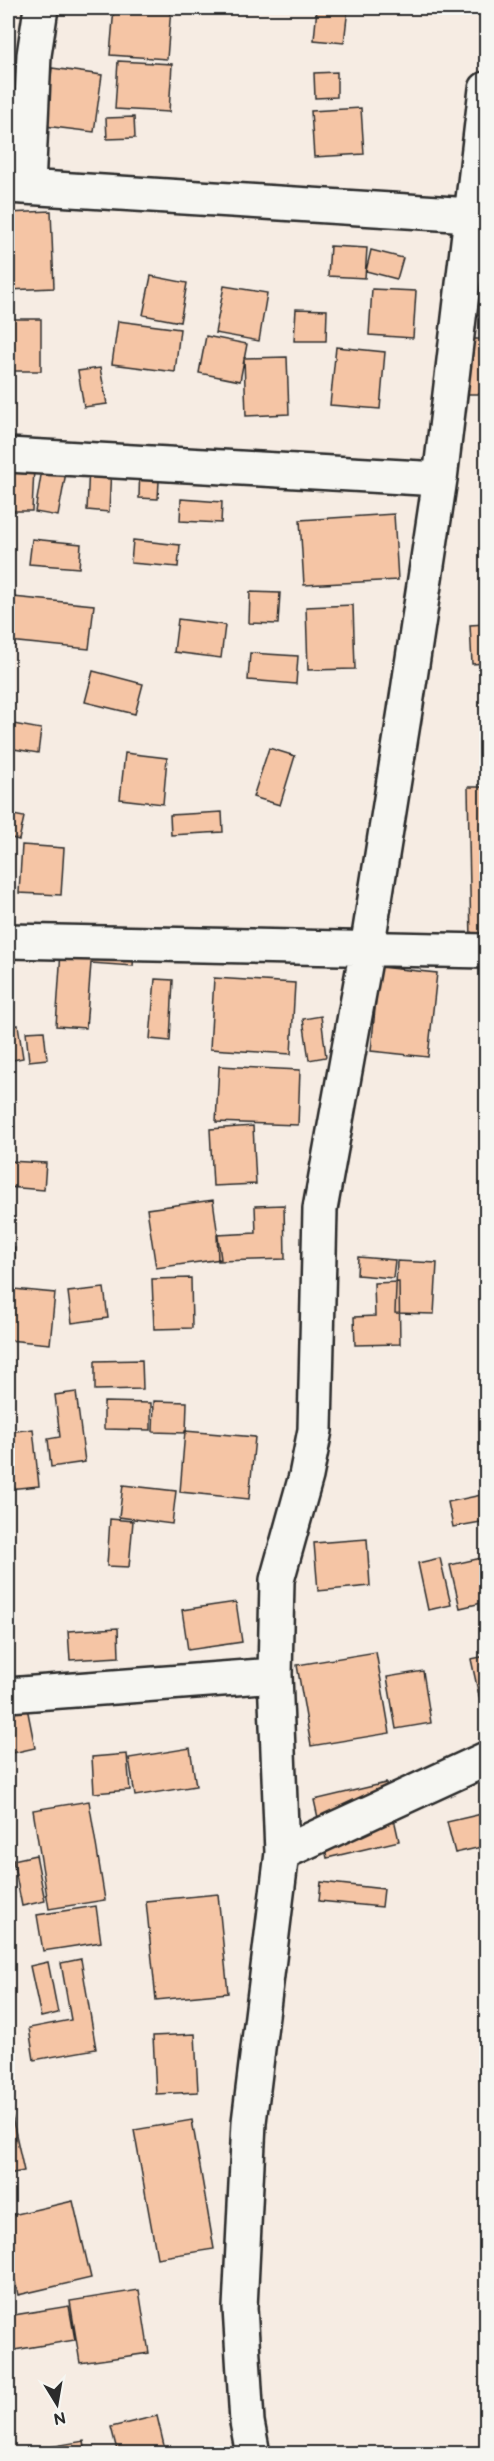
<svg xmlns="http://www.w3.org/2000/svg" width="494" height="2461" viewBox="0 0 494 2461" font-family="'Balsamiq Sans',sans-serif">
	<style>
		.building { fill: #f5c5a5; stroke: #2b2b2b; stroke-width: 1.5 }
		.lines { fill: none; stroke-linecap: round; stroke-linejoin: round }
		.minor-casing { stroke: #2b2b2b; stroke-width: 38 }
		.minor { stroke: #f6f6f2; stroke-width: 33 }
	</style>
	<rect width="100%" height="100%" fill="#f6ece3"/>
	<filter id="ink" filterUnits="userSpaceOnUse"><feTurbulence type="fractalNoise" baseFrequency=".0167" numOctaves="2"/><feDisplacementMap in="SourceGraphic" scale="12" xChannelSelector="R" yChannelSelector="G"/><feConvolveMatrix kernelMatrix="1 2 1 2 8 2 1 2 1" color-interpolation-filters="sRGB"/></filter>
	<g filter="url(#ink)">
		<path class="building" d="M114 8H171L167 59 110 55Z
			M317 8H348L344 43 314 40Z
			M118 61 172 64 169 112 115 109Z
			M52 68 102 75 94 132 45 126Z
			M337 72V97L315 98 314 73Z
			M361 108 364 154 314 157 311 111Z
			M134 117 135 138 107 139 106 118Z
			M51 211 54 288 8 290V213Z
			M330 246 367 248 365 278 328 276Z
			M371 250 403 258 397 279 366 271Z
			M477 266H486V315L474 314Z
			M151 276 187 283 180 322 143 315Z
			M224 286 267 293 259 341 215 333Z
			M372 289 416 291 413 338 369 335Z
			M296 309 327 310 326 341H294Z
			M12 319H41V371H11Z
			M118 321 180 329 175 372 112 364Z
			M206 336 247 344 240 381 199 373Z
			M466 339H486V394H467Z
			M336 347 385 352 380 409 330 405Z
			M287 357 289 414 246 416 244 358Z
			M100 368 107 404 84 407 78 371Z
			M43 463 67 467 58 516 35 512Z
			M140 463 160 464 158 499 139 498Z
			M89 465 111 466 109 512 87 510Z
			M8 468H34L32 511H8Z
			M181 499 222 502 221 523 180 521Z
			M394 514 398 580 304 585 300 520Z
			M32 539 81 544 79 568 29 564Z
			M133 540 180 545 178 567 131 563Z
			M250 592 280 593 278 624 249 623Z
			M13 597 94 605 89 649 8 641Z
			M353 605 355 669 308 670 306 607Z
			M178 619 225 625 221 658 174 652Z
			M486 624V663L472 664 470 625Z
			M250 653 298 656 296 684 248 680Z
			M93 671 143 684 135 714 85 702Z
			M8 723 41 729 38 753 8 748Z
			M269 748 295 756 280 805 253 797Z
			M125 753 167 758 163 804 120 799Z
			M468 787H486V941H471Z
			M222 812 223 832 171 835 170 815Z
			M8 814 24 817 19 840 8 837Z
			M22 845 64 848 61 895 19 893Z
			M62 936 135 941 133 966 91 963 86 1028 56 1026Z
			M379 967 437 973 428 1057 371 1051Z
			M214 978 295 983 291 1054 210 1049Z
			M155 979 173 980 170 1041 150 1039Z
			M321 1016 326 1057 309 1060 303 1019Z
			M18 1025 23 1058 8 1061V1027Z
			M44 1031 47 1059 29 1061 26 1032Z
			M219 1066 300 1070 298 1125 216 1122Z
			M253 1126 256 1184 213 1186 210 1129Z
			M8 1161 46 1163 44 1190 8 1187Z
			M213 1200 221 1259 156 1268 147 1209Z
			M284 1205 285 1259 218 1261 217 1235 256 1233 255 1206Z
			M8 1248H15L14 1276H8Z
			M358 1257 395 1260 393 1278 357 1275Z
			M397 1261 437 1263 434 1314 395 1313Z
			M191 1278 192 1328 154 1329 152 1279Z
			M399 1282 400 1344 355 1345 354 1317 375 1316 374 1283Z
			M104 1288 108 1318 72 1323 68 1292Z
			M13 1289 55 1293 50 1344 8 1340Z
			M142 1360 143 1389 95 1390V1361Z
			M76 1392 85 1462 51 1467 48 1439 60 1437 55 1395Z
			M154 1401 187 1402 186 1433 153 1432Z
			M104 1402 151 1403V1430L104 1429Z
			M33 1429 39 1486 8 1489V1432Z
			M185 1431 255 1437 249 1499 180 1492Z
			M123 1485 176 1491 172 1524 119 1517Z
			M486 1494V1521L453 1527 448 1502Z
			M110 1519 133 1521 129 1567 107 1566Z
			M367 1539 370 1586 318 1591 314 1543Z
			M486 1557V1602L460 1608 450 1565Z
			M440 1558 451 1605 428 1610 418 1563Z
			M236 1602 242 1642 188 1650 182 1610Z
			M118 1628 119 1657 70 1660 68 1631Z
			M376 1652 390 1733 311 1746 297 1665Z
			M486 1656V1703L481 1705 471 1659Z
			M423 1671 431 1723 396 1729 387 1677Z
			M23 1687 35 1748 8 1754V1690Z
			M190 1748 196 1786 135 1796 129 1758Z
			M127 1754 130 1790 94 1793 92 1757Z
			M386 1783 399 1841 327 1858 314 1800Z
			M89 1801 105 1900 49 1909 33 1810Z
			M486 1813V1846L455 1853 447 1822Z
			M36 1855 45 1901 22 1906 13 1860Z
			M321 1882 384 1889 382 1907 319 1901Z
			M218 1894 228 1993 156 2000 146 1901Z
			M96 1906 101 1942 43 1951 37 1915Z
			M81 1959 96 2049 34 2060 29 2028 71 2020 61 1963Z
			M48 1962 58 2013 41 2017 30 1966Z
			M195 2034 198 2092 156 2094 153 2036Z
			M12 2117 24 2171 8 2174V2118Z
			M192 2120 214 2249 157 2258 134 2130Z
			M73 2201 91 2278 18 2295 8 2250V2216Z
			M139 2290 149 2353 80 2363 70 2301Z
			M69 2306 75 2340 8 2351V2316Z
			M157 2416 166 2454H118L111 2427Z
			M84 2441 86 2454H44L43 2448Z"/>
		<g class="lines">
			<g class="minor-casing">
				<path id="minor" d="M8 186 471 215
					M28 187 34 55 41 8
					M8 455 440 479
					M8 941 486 951
					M8 1695 275 1675
					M282 1853 486 1759
					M253 2454 247 2422 240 2308 249 2122 282 1853 275 1675 277 1580 306 1476 315 1430 320 1209 367 949 405 711 440 479 486 89"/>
			</g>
			<use href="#minor" class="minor"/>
		</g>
	</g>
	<rect width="494" height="2461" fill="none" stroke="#f6f6f2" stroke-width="30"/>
	<rect x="15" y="15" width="464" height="2431" fill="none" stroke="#2b2b2b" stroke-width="2" filter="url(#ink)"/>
	<g transform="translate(57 2404) rotate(169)" stroke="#f6f6f2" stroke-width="4.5" paint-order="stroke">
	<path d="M0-4.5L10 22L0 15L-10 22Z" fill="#2b2b2b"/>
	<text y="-9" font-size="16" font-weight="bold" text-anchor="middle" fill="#2b2b2b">N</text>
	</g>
</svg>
